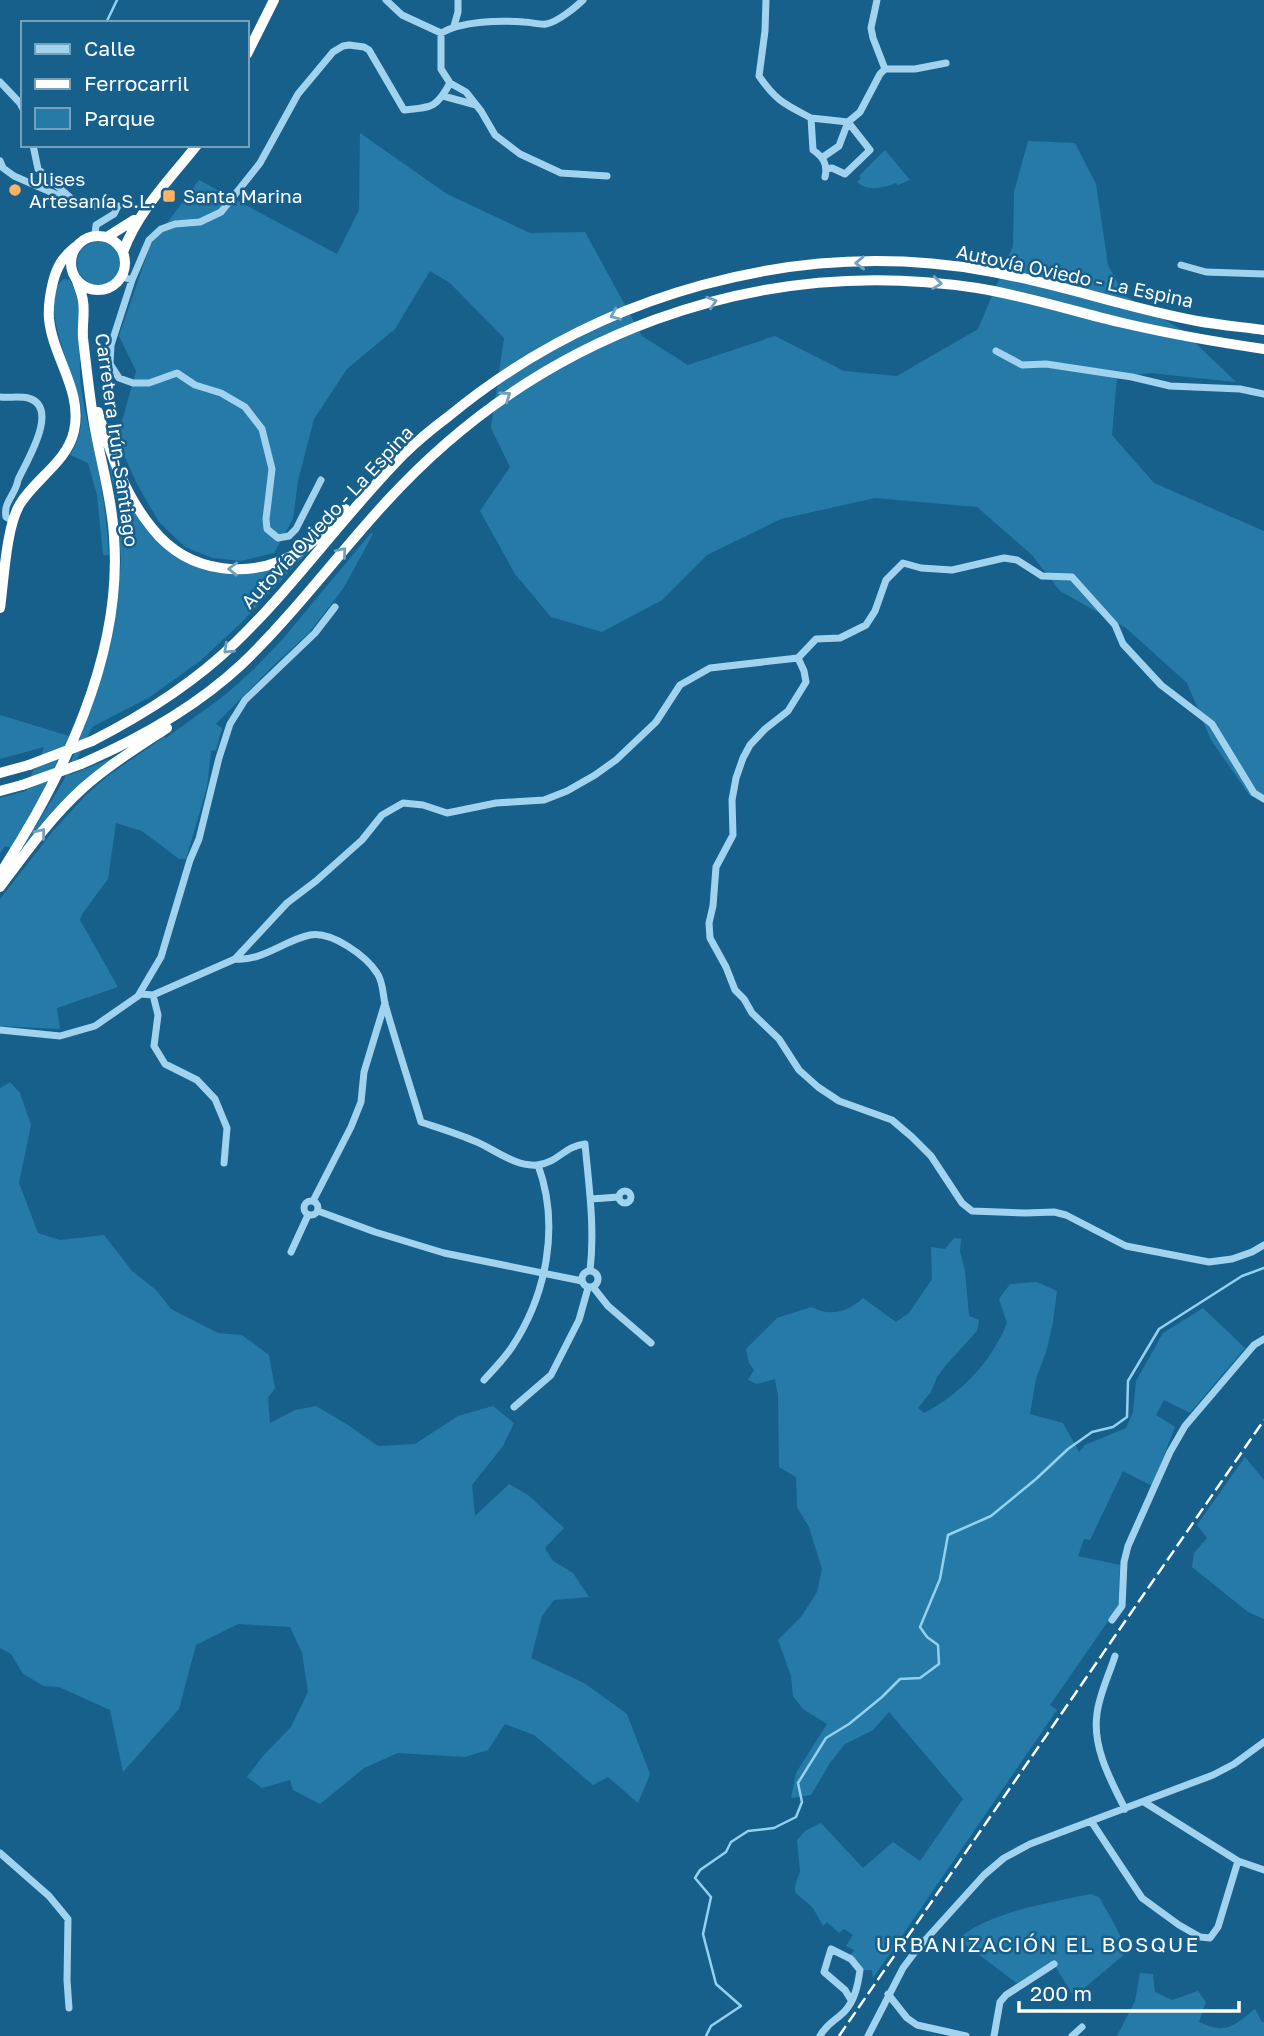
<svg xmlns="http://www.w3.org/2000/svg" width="1264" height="2036" viewBox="0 0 1264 2036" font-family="'Golos Text',sans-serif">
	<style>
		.green { fill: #267aa8 }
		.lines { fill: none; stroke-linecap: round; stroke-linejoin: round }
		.stream { stroke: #93d1f1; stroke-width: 2.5 }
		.minor { stroke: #a1d3ef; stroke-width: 7 }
		.highway { stroke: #fff; stroke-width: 10 }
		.rail { stroke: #fff; stroke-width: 2.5; stroke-dasharray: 12 5; stroke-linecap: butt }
		.highway-bridge { stroke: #fff; stroke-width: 10 }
		.oneway { stroke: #74a0ba }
		.poi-dot { fill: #ffb25f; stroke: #17608c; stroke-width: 2.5 }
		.labels { text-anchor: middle; stroke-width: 5; stroke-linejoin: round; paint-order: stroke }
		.poi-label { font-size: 19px; fill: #fff; stroke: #17608c; text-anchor: start }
		.street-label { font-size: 19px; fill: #fff; stroke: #17608c }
		.neighbourhood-label { font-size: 21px; letter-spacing: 2px; fill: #fff; stroke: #17608c }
	</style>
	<rect width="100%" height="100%" fill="#17608c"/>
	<path class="green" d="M360 133 447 194 530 233 585 232 642 336 688 365 775 336 844 371 897 376 978 329 1013 246 1014 192 1028 141 1075 143 1096 184 1108 265 1124 295 1182 330 1236 382 1150 373 1117 377 1112 435 1154 483 1264 531V797L1250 796 1211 740 1187 683 1126 628 1060 591 1032 555 977 507 875 498 781 519 707 555 662 600 602 632 551 617 515 574 480 511 510 467 491 428 504 338 450 283 430 271 395 329 347 369 314 419 298 481 293 519 274 553 241 561 213 558 185 547 159 522 137 484 117 439 136 371 119 336 150 246 199 180 337 254 359 210Z
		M885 150 910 180 898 185 896 183C884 188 868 192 857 182L861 178 859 176Z
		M77 263a22 22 0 1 1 44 0a22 22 0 1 1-44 0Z
		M64 279 70 280C86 308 77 353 81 386 84 410 91 435 96 459 103 491 107 523 109 555H103L97 495 88 463 70 455C79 440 83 425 81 408 78 380 34 299 64 279Z
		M107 453 139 516 211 571 306 554 241 623 200 661 150 697 94 726 91 729 70 775 115 757 18 855 64 780 91 709 112 638 118 600 121 560 117 505Z
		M371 533 373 534 343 589 309 633 275 664 216 724 222 728 216 750 211 751 207 787 186 859H179L142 831 116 823 108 879 82 914 80 920 118 987 57 1008 60 1029 0 1026V899L53 831 86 795 109 775 164 737 166 738 225 695 253 670 281 641Z
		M0 715 69 736 46 785 11 848 5 846 0 854V798L26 791 33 770 36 768 44 747 0 759Z
		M10 1082 20 1093 31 1125 19 1183 38 1233 60 1240 104 1235 132 1271 156 1290 171 1309 218 1333 242 1335 269 1355 275 1388 268 1398 270 1423 295 1410 316 1406 348 1425 378 1446 415 1444 458 1416 493 1406 514 1423 503 1446 472 1485 475 1516 509 1484 528 1495 564 1528 545 1548 552 1560 573 1573 589 1597 554 1600 542 1616 531 1658 584 1683 627 1714 650 1774 638 1803 608 1777 593 1785 534 1735 505 1724 488 1750 465 1757 398 1753 364 1768 320 1804 293 1790 290 1780 262 1788 247 1777 263 1756 291 1727 308 1692 302 1653 290 1627 238 1624 196 1645 179 1709 123 1772 110 1710 59 1687 44 1686 23 1674 11 1654 0 1648V1088Z
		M954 1238 961 1239 960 1251 965 1271 969 1316 979 1320 977 1331 946 1365 937 1377 931 1392 918 1408 924 1413C961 1394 992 1361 1007 1323L999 1299 1010 1284 1037 1282 1057 1291 1053 1322 1047 1349 1036 1379 1030 1414 1063 1423 1079 1452 1085 1445 1126 1428 1133 1412 1136 1381 1163 1333 1203 1308 1245 1348 1190 1413 1164 1400 1156 1415 1175 1427 1152 1486 1123 1471 1090 1540 1084 1539 1078 1556 1120 1565 1118 1607 1050 1705 1057 1710 873 1978 872 1970H863L859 1962 851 1955 854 1950 846 1946 853 1935 844 1929 839 1933 827 1922 823 1926 813 1908 795 1892V1886L800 1871 797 1840 805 1831 821 1823 863 1868 893 1842 920 1861 963 1799 889 1712 873 1730 845 1744 830 1763 811 1795 791 1798 796 1773 827 1724 803 1709 793 1696 791 1676 778 1640 801 1617 817 1592 822 1569 809 1527 797 1507 796 1477 779 1467 778 1395 775 1379 757 1384 748 1380 754 1370 749 1363 746 1349 777 1318 811 1307C831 1317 848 1312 863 1298L896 1322 909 1313 932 1279 931 1247 945 1249Z
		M1245 1457 1264 1480V1619L1248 1612 1192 1567 1194 1553 1207 1538 1197 1525Z
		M1090 1894 1099 1897 1116 1927 1127 1952 1074 1997 1054 1964 1019 1985 958 1939C988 1912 1050 1903 1090 1894Z
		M1140 1973 1153 1974 1155 1992 1172 2000 1198 1991 1206 2002 1199 2022C1226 2035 1234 2026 1255 2009L1262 2022H1264V2036H1117L1135 2001Z"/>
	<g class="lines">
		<path class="stream" d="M106 23 117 0
			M706 2036 711 2026 741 2006 716 1984 703 1934 711 1897 695 1878 700 1870 726 1852 731 1842 748 1831 774 1828 796 1817 802 1802 798 1783 826 1738 849 1724 882 1697 900 1679 920 1678 939 1664 938 1645 927 1637 920 1627 940 1579 948 1535 991 1516 1036 1479 1068 1449 1092 1432 1113 1427 1127 1417 1128 1381 1159 1329 1242 1276 1264 1268"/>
		<path class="minor" d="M766 0 765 31 759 76C777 102 785 104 811 118L813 150C823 157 828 164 825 177
			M877 0 871 28 873 38 885 69
			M454 26 458 12V0
			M441 33C462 21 500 20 524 22 531 22 539 25 546 24 556 23 576 7 583 0
			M0 82 20 103 23 109
			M450 83 466 92 481 111 495 135 520 154 561 173 607 176
			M443 96 476 105
			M811 118 848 122 860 112 880 74 885 69H915L946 63
			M33 145 38 169 72 199
			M823 157 839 146 848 122 870 150 845 174 832 168 827 169
			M0 161 3 168 14 176 78 204 94 206H118L114 214 96 225 95 235
			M1181 265 1206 272 1264 274
			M123 277 132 280 149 240 161 229 175 224 200 222 221 212 260 163 298 94 333 52 343 46 349 45 364 47 369 50 404 110C431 107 436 109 450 83L441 69V33L402 15 386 0
			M132 280 111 345 110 364 119 378 133 383H149L177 373 195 385 221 393 245 407 262 429 272 469 266 519 267 529 278 538 289 536 296 529 321 480
			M996 351 1022 365 1046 364 1132 377 1170 386 1240 389 1264 394
			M0 397C8 398 20 396 28 398 61 407 26 462 18 480 16 494 3 502 6 517L13 521
			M798 658 804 671 806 682 788 711 765 729 750 745 743 758 736 778 732 800 733 835 716 867 713 906 709 923 710 938 726 967 735 990 744 999 752 1013 779 1039 799 1070 818 1087 839 1101 892 1120 912 1137 931 1156 962 1203 972 1211 1026 1213 1054 1212 1066 1215 1126 1246 1209 1262 1232 1259 1252 1252 1264 1245
			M235 959C261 962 285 940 310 935 332 931 366 956 377 973 383 981 383 995 385 1004 396 1043 409 1082 421 1122 439 1128 459 1134 477 1142 495 1150 516 1167 537 1165 558 1163 564 1146 585 1144 589 1187 595 1228 590 1271
			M153 995 235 959 287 903 316 881 362 840 382 815 403 803 423 805 447 813 496 803 544 800 567 791 595 775 616 760 656 722 680 685 710 668 798 658 816 639 840 638 866 625 875 611 886 580 903 563 921 568 952 570 1004 558 1017 560 1042 576 1072 577 1115 625 1123 644 1161 685 1212 724 1254 793 1264 799
			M138 996 161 957 190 860 199 839 219 758 230 724 245 700 315 633 335 607
			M0 1030 60 1036 95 1026 141 994 153 995 158 1015 154 1046 165 1064 197 1080 215 1099 227 1128 224 1163
			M619 1197a6 6 0 1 1 12 0a6 6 0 1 1-12 0Z
			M591 1199 619 1197
			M304 1208a7 7 0 1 1 14 0a7 7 0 1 1-14 0Z
			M313 1201 351 1127 361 1102 364 1072 385 1003
			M318 1211 375 1232 444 1253 582 1281
			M291 1252 308 1215
			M582 1279a8 8 0 1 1 16 0a8 8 0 1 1-16 0Z
			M593 1287 608 1306 651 1343
			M484 1380C493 1370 504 1359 512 1347 547 1294 560 1225 538 1165
			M514 1407 551 1375 579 1320 588 1288
			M1112 1620 1122 1606 1124 1562 1128 1546 1170 1452 1185 1426 1254 1345 1264 1339
			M1115 1656C1109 1675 1099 1695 1097 1714 1092 1747 1111 1781 1125 1809
			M1144 1802 1238 1861 1264 1870
			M1091 1821 1142 1898 1179 1925 1200 1937 1210 1938 1218 1927 1238 1861
			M0 1853 49 1896 68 1919 67 1980 69 2008
			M888 1994 907 2018 917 2025 966 2036
			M820 2036C827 2023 834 2022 844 2012 855 2001 858 1984 860 1970L851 1959 831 1949 824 1972 845 1990 851 2000
			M868 2036 903 1968 918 1948 984 1875 1004 1858 1030 1844 1213 1775 1234 1764 1264 1742
			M994 2036 1000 2002 1006 1995 1054 1964
			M1072 2036 1082 2027"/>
		<path class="highway" d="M247 54 274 0
			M71 263a27 27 0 1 1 54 0a27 27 0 1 1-54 0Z
			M107 237 134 220
			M123 252C138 211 170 179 197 145
			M98 412C110 453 125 495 152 528 189 575 253 581 302 550 318 539 331 524 345 509
			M0 608C4 580 6 527 20 504 36 478 67 462 74 431 83 391 53 358 49 319 48 306 50 294 53 282 57 266 63 257 75 247
			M92 741C145 714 194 683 236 642 296 584 344 515 403 455 417 441 433 428 449 416 597 294 797 237 987 271 1058 283 1126 308 1197 321 1219 325 1242 327 1264 330
			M81 764C139 739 196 707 242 664 295 613 338 554 387 501 539 335 754 254 977 288 1027 296 1075 312 1123 323 1170 334 1216 342 1264 349
			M0 773 29 765
			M0 791 22 785
			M0 874C63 776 123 656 114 537 112 496 99 457 93 417 89 391 86 364 83 338 82 325 85 313 83 301 82 294 79 287 77 281
			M0 887C26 852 51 817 83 788 109 765 138 747 167 728"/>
		<path class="rail" d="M839 2036 1264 1420"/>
		<path class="highway-bridge" d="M29 765 92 741
			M22 785 81 764"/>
	</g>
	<defs><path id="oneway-chevron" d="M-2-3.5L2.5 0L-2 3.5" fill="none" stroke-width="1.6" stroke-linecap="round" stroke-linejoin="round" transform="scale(1.75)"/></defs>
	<g class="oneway">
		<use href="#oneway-chevron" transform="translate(860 263) rotate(178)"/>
		<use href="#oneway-chevron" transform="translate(937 283) rotate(7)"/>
		<use href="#oneway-chevron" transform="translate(712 302) rotate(-17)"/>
		<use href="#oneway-chevron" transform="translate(615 315) rotate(157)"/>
		<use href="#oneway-chevron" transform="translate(506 396) rotate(-35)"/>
		<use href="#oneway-chevron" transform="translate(342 552) rotate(-50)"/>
		<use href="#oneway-chevron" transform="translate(233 569) rotate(-179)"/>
		<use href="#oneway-chevron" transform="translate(228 649) rotate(137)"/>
		<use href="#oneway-chevron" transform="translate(41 833) rotate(-51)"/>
	</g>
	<g class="poi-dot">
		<circle cx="15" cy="190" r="7"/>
		<rect x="162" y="189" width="14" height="14" rx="3.5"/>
	</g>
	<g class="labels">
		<g class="poi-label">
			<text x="29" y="186">Ulises<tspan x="29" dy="22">Artesanía S.L.</tspan></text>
			<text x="183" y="203">Santa Marina</text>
		</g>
		<g class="street-label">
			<text transform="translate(1075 276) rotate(12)" y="7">Autovía Oviedo - La Espina</text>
			<text transform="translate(117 440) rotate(82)" y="7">Carretera Irún-Santiago</text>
			<text transform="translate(327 517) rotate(-47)" y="7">Autovía Oviedo - La Espina</text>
		</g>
		<g class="neighbourhood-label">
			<text x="1038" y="1952">URBANIZACIÓN EL BOSQUE</text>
		</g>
	</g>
	<rect x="21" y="21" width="228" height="126" fill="#17608c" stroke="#74a0ba" stroke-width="2"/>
	<rect x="35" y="44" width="35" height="10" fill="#a1d3ef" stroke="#74a0ba" stroke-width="2"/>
	<text x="84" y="56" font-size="21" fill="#ffffff">Calle</text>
	<rect x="35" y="79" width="35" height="10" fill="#ffffff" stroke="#74a0ba" stroke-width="2"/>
	<text x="84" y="91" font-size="21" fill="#ffffff">Ferrocarril</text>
	<rect x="35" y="108" width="35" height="21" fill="#267aa8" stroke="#74a0ba" stroke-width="2"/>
	<text x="84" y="126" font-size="21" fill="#ffffff">Parque</text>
	<path d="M1019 2001v10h220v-10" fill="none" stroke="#ffffff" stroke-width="3.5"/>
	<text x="1030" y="2001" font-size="21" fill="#ffffff" stroke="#17608c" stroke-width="5" paint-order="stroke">200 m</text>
</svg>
